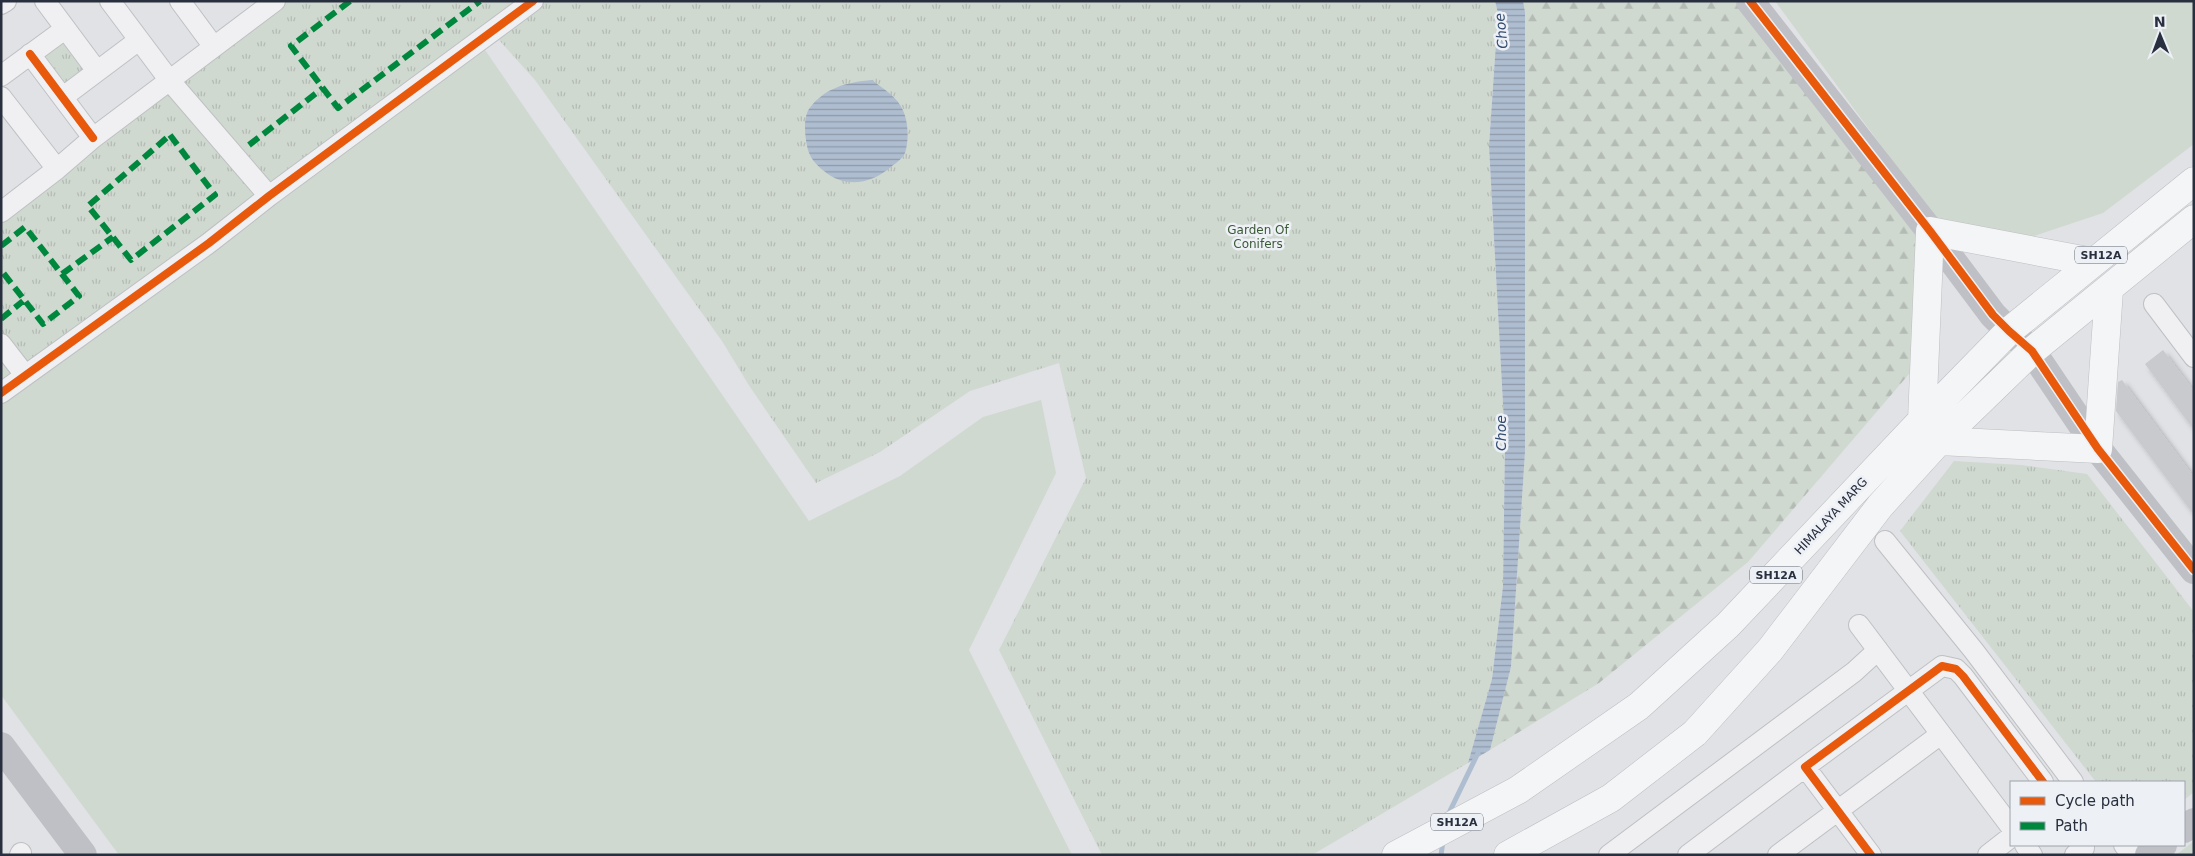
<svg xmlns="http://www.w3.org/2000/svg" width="2195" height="856" viewBox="0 0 2195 856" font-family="'DejaVu Sans',sans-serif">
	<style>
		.grass { fill: #d0d9d0 }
		.forest { fill: url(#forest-firs) }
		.park { fill: url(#park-tufts) }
		.water { fill: url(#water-rules) }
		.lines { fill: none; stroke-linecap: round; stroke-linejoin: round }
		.stream { stroke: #aebdd0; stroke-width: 5 }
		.building { fill: #c8cacd; filter: url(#shadow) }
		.street-casing { stroke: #bec0c3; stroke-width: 22 }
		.primary-casing { stroke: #bdbfc3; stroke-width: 29 }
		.street { stroke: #f0f0f2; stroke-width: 20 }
		.secondary { stroke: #bec0c5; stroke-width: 28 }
		.primary { stroke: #f4f5f6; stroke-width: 28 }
		.quiet { stroke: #00873e; stroke-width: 6; stroke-dasharray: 12 6; stroke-linecap: butt }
		.cycleway-casing { stroke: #edf0f5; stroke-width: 11 }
		.cycleway { stroke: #e8590c; stroke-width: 8 }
		.labels { text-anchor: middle; stroke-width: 5; stroke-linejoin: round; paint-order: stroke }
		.shield { fill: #edf0f5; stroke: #636975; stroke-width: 1 }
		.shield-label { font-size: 11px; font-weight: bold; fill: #282f3e }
		.park-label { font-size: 12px; fill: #3a5935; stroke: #edf0f5 }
		.street-label { font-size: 12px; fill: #282f3e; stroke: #edf0f5 }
		.water-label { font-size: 14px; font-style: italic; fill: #334b71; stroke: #edf0f5 }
	</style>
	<defs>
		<pattern id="forest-firs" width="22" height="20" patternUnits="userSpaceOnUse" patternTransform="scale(1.25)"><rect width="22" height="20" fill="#d0d9d0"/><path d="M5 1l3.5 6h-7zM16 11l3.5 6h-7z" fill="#b3bbb4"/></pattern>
		<pattern id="park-tufts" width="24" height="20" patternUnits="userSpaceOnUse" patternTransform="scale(1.25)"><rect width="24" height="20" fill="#d0d9d0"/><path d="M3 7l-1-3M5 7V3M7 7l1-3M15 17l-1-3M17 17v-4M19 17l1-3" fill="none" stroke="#b3bbb4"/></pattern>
		<pattern id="water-rules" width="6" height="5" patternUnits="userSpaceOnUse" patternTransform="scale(1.25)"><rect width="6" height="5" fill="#aebdd0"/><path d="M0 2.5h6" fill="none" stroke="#8e9aaa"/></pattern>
		<filter id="shadow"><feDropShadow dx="4.5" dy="4.5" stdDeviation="2.5" flood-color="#0004"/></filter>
	</defs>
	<rect width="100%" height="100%" fill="#e0e2e5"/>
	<path class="grass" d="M1775 1H2194V144L2103 213 2034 236 1974 230 1934 218Z
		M485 50 809 521 900 476 983 417 1041 400 1056 473 969 650 1072 855H119L1 695V399Z"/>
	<path class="forest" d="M1523 1H1737L1922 238 1927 353 1748 562 1599 683 1490 750 1511 667 1525 452V12Z"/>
	<path class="park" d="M288 1H1495L1498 13 1489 146 1505 441 1503 586 1492 679 1468 763 1312 855H1102L999 650 1086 478 1059 363 970 391 880 452 816 483 750 387 722 341 535 80 499 40 1 399V215Z
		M64 36 90 70 63 89 38 56Z
		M1954 461 2021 465 2087 474 2194 612V792L2184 800V782H2096L1900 531Z
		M2194 841V855H2176Z"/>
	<path class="water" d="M1495 1H1523L1525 12V452L1511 667 1490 750 1468 763 1492 679 1503 586 1505 441 1489 146 1498 13Z
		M872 80C881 87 891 93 898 102 908 114 910 137 905 153 903 158 896 163 892 166 872 184 845 189 824 171 816 165 809 157 807 146 805 136 803 118 809 109 824 88 847 82 872 80Z"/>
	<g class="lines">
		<path class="stream" d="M1448 815 1478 753
			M1441 855 1443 841"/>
	</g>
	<path class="building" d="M2163 350 2194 391V430L2145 364Z
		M2122 380 2194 477V515L2116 411 2118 382Z"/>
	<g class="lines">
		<g class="street-casing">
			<path id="street" d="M45 1 97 71
				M110 1 170 81 269 196
				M180 1 214 47
				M1 4 6 1
				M30 54 93 138
				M1 76 65 29
				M1 97 57 169
				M63 97 139 40
				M1 212 57 169 93 138 275 1
				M2154 304 2194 357
				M1 344 25 375
				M1 393 209 243 269 196 533 1
				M1885 541 1974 651 2073 782
				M1859 625 2011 827
				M2025 845 2032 855
				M2124 845 2132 855
				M20 855 21 853
				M1609 855 1854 672 1878 650
				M1688 855 1805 767
				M1778 855 1941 734
				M1871 855 1805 767 1942 666 1956 669 1963 676 2043 782
				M1988 855 2011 837
				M2075 855 2084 848V845"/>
		</g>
		<g class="primary-casing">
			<path id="primary" d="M1922 420 1930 231 2093 262
				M1939 441 2098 449 2109 290
				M1396 855 1518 790 1639 706 1728 625 1922 420 2009 331 2194 181
				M1508 855 1611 798 1695 733 1770 650 1880 506 1939 441 2032 351 2194 219"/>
		</g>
		<use href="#street" class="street"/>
		<path class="secondary" d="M1750 1 1930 231 1993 315 2009 331 2032 351 2098 449 2194 570
			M1 746 83 855
			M2184 829 2194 822
			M2149 855 2163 845"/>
		<use href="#primary" class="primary"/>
		<path class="quiet" d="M350 1 291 46 338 108 480 1
			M170 135 215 195 131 260 88 206Z
			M249 145 323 88
			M1 246 25 227 79 296 43 324 1 270
			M62 274 113 237
			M1 319 23 301"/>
		<g class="cycleway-casing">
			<path id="cycleway" d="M1750 1 1930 231 1993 315 2009 331 2032 351 2098 449 2194 570
				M30 54 93 138
				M1 393 209 243 269 196 533 1
				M1871 855 1805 767 1942 666 1956 669 1963 676 2043 782"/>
		</g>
		<use href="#cycleway" class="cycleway"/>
	</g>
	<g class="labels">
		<g class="shield">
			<rect x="2075" y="246.5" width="52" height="17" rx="4"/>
			<rect x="1750" y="566.5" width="52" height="17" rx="4"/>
			<rect x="1431" y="813.5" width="52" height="17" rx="4"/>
		</g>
		<g class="shield-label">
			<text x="2101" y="259">SH12A</text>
			<text x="1776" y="579">SH12A</text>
			<text x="1457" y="826">SH12A</text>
		</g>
		<g class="park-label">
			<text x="1258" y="234">Garden Of<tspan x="1258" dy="14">Conifers</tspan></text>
		</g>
		<g class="street-label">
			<text transform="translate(1831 516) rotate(-47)" y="4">HIMALAYA MARG</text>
		</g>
		<g class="water-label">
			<text transform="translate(1501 31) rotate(-96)" y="5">Choe</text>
			<text transform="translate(1501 433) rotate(-90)" y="5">Choe</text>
		</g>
	</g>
	<rect width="2195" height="856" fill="none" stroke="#282f3e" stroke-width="5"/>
	<rect x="2010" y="781" width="175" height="65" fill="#edf0f5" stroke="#9ea3ac"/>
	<rect x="2020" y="797" width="25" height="8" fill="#e8590c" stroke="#9ea3ac"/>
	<text x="2055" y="806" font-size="15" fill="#282f3e">Cycle path</text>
	<rect x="2020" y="822" width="25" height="8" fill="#00873e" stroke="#9ea3ac"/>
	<text x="2055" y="831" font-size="15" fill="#282f3e">Path</text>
	<g transform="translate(2160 35) rotate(359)" stroke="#edf0f5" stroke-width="4" paint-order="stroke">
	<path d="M0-4L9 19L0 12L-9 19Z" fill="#282f3e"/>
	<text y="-8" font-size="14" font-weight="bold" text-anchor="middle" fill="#282f3e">N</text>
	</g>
</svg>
